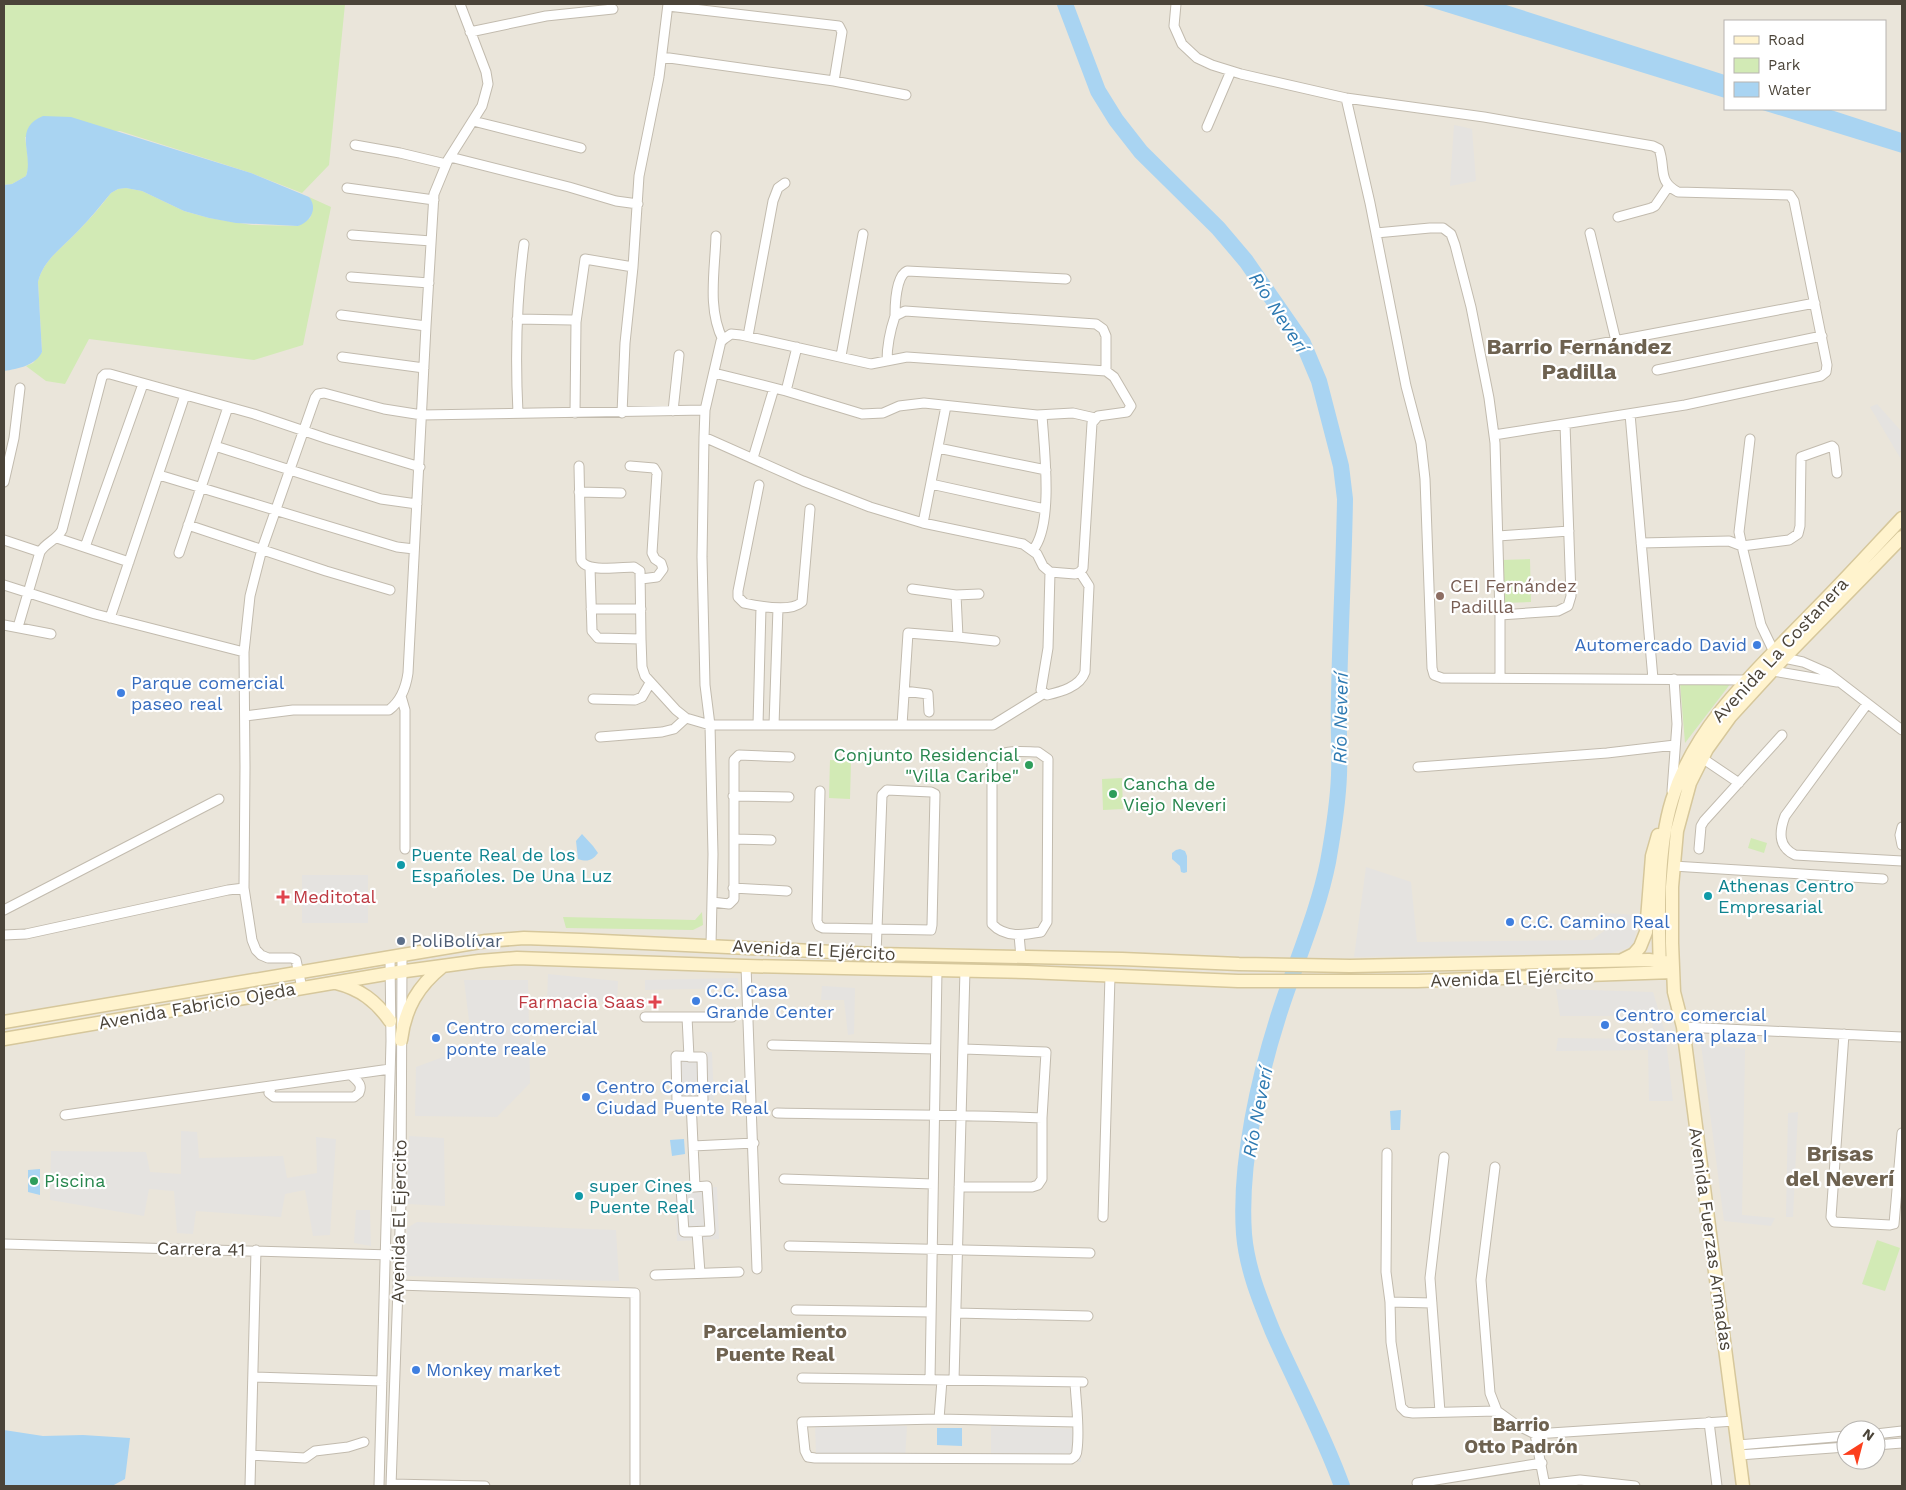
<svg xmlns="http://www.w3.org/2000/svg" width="1906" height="1490" viewBox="0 0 1906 1490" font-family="'Work Sans',sans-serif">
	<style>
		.residential { fill: #eae5da; fill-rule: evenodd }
		.green { fill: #d2eab5 }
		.parking { fill: #e5e3e0 }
		.water { fill: #a9d4f2 }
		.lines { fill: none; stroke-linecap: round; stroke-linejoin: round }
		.river { stroke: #a9d4f2; stroke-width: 16 }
		.street-casing { stroke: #c2bbae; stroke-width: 11 }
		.secondary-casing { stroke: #d6c79b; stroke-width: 15 }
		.street { stroke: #fff; stroke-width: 9 }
		.secondary { stroke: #fff3cd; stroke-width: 12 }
		.education-dot { fill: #8d6e63; stroke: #fff; stroke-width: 2 }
		.shop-dot { fill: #3f7fe0; stroke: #fff; stroke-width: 2 }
		.leisure-dot { fill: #2e9e5b; stroke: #fff; stroke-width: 2 }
		.culture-dot { fill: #0f9aa8; stroke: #fff; stroke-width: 2 }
		.health-dot { fill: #e0444e; stroke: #fff; stroke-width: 2 }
		.service-dot { fill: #5c6f8a; stroke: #fff; stroke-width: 2 }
		.labels { text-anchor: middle; stroke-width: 4.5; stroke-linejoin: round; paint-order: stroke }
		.education-label { font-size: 18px; fill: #785e54; stroke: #fff; text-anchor: start }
		.shop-label { font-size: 18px; fill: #366cbe; stroke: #fff; text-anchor: start }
		.street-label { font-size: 18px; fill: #4b4439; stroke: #fff }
		.leisure-label { font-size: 18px; fill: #27864d; stroke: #fff; text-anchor: start }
		.culture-label { font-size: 18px; fill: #0d838f; stroke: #fff; text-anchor: start }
		.health-label { font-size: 18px; fill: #be3a42; stroke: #fff; text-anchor: start }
		.service-label { font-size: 18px; fill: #4e5e75; stroke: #fff; text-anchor: start }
		.water-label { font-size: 19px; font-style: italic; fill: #2e7ab2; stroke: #fff }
		.neighbourhood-label { font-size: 19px; font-weight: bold; fill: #6e6250; stroke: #fff }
		.quarter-label { font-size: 20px; font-weight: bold; fill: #6e6250; stroke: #fff }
		.district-label { font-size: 22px; font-weight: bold; fill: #6e6250; stroke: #fff }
	</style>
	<rect width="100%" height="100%" fill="#f6f3ec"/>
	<path class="residential" d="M4 4H1902V1486H4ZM1725 21H1885V109H1725ZM1846 1430H1876V1460H1846Z"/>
	<path class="green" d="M4 4H345L329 165 302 193 251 173 120 131 25 137 29 166 26 176 12 184 4 185Z
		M126 188 142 191 184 211 209 218 252 225 298 226 310 218 312 212V203L309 197 331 207 303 345 254 360 89 339 65 384 46 381 26 366 33 363 42 352 38 282C43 260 63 247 78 231 90 219 101 206 111 193L118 189Z
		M1530 559 1531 602 1502 603 1501 560Z
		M1680 683H1731L1685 743Z
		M830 760 851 761 850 799 829 798Z
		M1122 778 1123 809 1103 810 1102 779Z
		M1751 838 1767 843 1764 853 1748 848Z
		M702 912 703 925 693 930 566 928 563 917 695 920Z
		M1877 1240 1900 1248 1885 1291 1862 1284Z"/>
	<path class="parking" d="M1454 125 1472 129 1476 181 1450 186Z
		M1877 404 1902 432V461L1870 407Z
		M1366 867 1411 882 1417 942 1592 940 1604 931 1603 913 1637 915 1634 946 1605 955H1464L1354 957Z
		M302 875H368V923H302Z
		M548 974 618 981 617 1002 547 1001Z
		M738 978V988L645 990V980Z
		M464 980H528L530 1083 497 1117 415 1116 416 1067 454 1053H473Z
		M822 986 855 988 854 1034 848 1035 844 1000H821Z
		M1556 989 1653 992 1665 1032 1673 1101H1649L1648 1050 1556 1051 1558 1038 1655 1039 1651 1016H1560Z
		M1701 1044 1745 1049 1742 1215 1775 1218 1771 1226 1724 1221Z
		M712 1052 714 1105 672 1106 670 1054Z
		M1798 1112 1793 1217H1786L1788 1113Z
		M181 1131 197 1132 199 1158 283 1156 287 1178 317 1173 316 1137 336 1139 330 1235 313 1236 305 1190 285 1194 281 1217 196 1211 193 1234 177 1233 174 1191 149 1189 144 1216 50 1200 51 1151 146 1152 150 1172 181 1174Z
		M409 1136 444 1138 445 1206 407 1204Z
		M717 1187 719 1239 677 1241 675 1188Z
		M356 1210H370L371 1246 354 1243Z
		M417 1222 616 1230 619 1281 405 1276 407 1228Z
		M815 1422 907 1426 905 1459 816 1455Z
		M991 1425 1082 1429 1081 1462 991 1457Z"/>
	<path class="water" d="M1420 4H1503L1725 75V98Z
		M1759 109H1828L1902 133V153Z
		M43 116 71 117 251 173 309 197C318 208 311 222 298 226L236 223 209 218 184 211 142 191 126 188 118 189 111 193C100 206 90 219 78 231 63 247 43 260 38 282L42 352C36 365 18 369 4 371V185L12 184 26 176C34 154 12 129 43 116Z
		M582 834 593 846 598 853C592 861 587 862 578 859L576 841Z
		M1180 849 1185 851 1187 856V872L1184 873 1181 872 1180 866 1172 859V853L1176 850Z
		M1401 1110 1400 1130H1391L1390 1111Z
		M684 1139 685 1154 672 1156 670 1140Z
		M40 1169V1195L28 1192V1170Z
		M937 1428H962V1446L937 1445Z
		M4 1430 43 1436 83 1435 130 1438 125 1479 112 1486H4Z"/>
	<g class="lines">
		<path class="river" d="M1065 4 1098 91 1116 120 1141 152 1218 228 1246 261 1303 343 1319 381 1341 466 1345 499C1344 565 1340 632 1339 698 1338 724 1340 750 1339 775 1338 803 1333 834 1328 862 1318 912 1297 959 1281 1008 1259 1075 1239 1163 1244 1234 1247 1269 1260 1300 1273 1332 1296 1384 1323 1433 1342 1486"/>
		<g class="street-casing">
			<path id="street" d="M1176 4 1174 26 1182 44 1197 58 1212 65 1241 74 1346 98 1484 117 1653 146 1659 149C1666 168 1657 181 1678 192L1790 195 1794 201 1827 365 1826 372 1821 376 1685 405 1494 435
				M668 6 839 26 842 32 834 81
				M470 32 546 16 613 9
				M662 57 834 81 906 95
				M1346 98 1370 203 1406 386 1421 443 1425 479 1432 668 1434 675 1442 678 1748 680
				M473 121 581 148
				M1207 127 1231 71
				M355 145 400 153 446 164
				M450 157 569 187 616 201 638 204
				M347 188 434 200
				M1618 217 1651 208 1655 206 1668 187
				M1376 233 1430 228H1443L1451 234 1455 245 1471 307 1489 398 1495 443 1500 615V678
				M1590 233 1616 341
				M352 235 431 241
				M716 236C715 270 707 309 723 340
				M351 277 429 283
				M341 315 426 326
				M895 316C895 305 896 276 907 271L1066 279
				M517 319 572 320 576 322
				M748 336 773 201 778 188 785 183
				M1572 349 1815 303
				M841 356 863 234
				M342 357 424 368
				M887 361C887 346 890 331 895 316L905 311 1096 324 1103 329 1106 336V371
				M1657 370 1822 336
				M714 373 786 391 862 414 883 413 899 406 924 403 1037 415 1073 413 1095 418
				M786 391 797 347
				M673 411 679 355
				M518 413C515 354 516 303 524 244
				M575 413 576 322 585 259 633 267
				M622 413 625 343 633 267 639 176 659 77 668 4
				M1630 414 1653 679
				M704 437 803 481 870 507 923 523 1023 544 1037 554 1043 566 1050 572 1075 574 1080 572 1083 568 1092 423 1098 416 1127 412 1131 406 1114 377 1106 371 907 357 871 364 741 335 731 334 721 341 705 410 704 437 702 557 705 685 710 725 713 854 711 945
				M1750 439 1739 532 1742 546 1789 540 1798 534 1800 526 1801 457 1832 446 1834 448 1837 473
				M215 446 381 499 417 504
				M938 448 1046 470
				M753 458 774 388
				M579 466 581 560C586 573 621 567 634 567L640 571 641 639 642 667 645 676 676 710 686 718 710 725H993L1043 694
				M630 466 654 468 657 473 652 553 655 559 661 563 663 569 657 577 641 579
				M159 475 397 547 414 549
				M4 482 14 438 20 388
				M931 484 1045 509
				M759 485 738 591V597L744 603C758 606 790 613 802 602L810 509
				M579 492 621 493
				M923 523 946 406
				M188 525 326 571 390 590
				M1498 536 1569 531
				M57 538 129 562
				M4 540 40 552
				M1641 543 1729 541 1742 546 1761 625 1774 652 1784 658 1803 662 1828 673 1902 730
				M85 547 143 384
				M1033 550C1054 524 1044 448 1042 415
				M179 553 228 407
				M590 568 592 631 598 638 641 639
				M1050 572 1048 648 1041 690 1047 695C1060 692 1080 687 1085 672L1089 586 1080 572
				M4 585 95 614 244 652
				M912 589 956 595 979 594
				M591 609H641
				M1500 615 1558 611 1568 606 1571 596 1565 424
				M110 618 185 395
				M4 625 51 634
				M18 627 40 552C46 542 57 540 62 530L102 377 105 374H110L254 414 328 439 420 467
				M958 637 995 641
				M1773 671 1837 682
				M904 691 928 694 929 712
				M401 696 405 710V849
				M593 699 635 700 642 697 650 683
				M1867 704 1785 816C1779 832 1778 847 1795 855L1902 861
				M245 716 293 710H389C401 701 406 687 408 673L426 326 434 194 448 160 482 106 488 84 486 72 460 4
				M758 725 761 607
				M774 725 778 608
				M902 725 908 633 958 637 956 595
				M600 737 662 732 674 729 686 718
				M1038 752 1048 759 1047 922 1041 932C1024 935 1005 938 992 924V761C999 748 1025 752 1038 752Z
				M1702 758 1739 783
				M1418 767 1607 753 1675 745
				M887 790 931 792 935 794 932 925 931 930 877 929 882 795Z
				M820 791 817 921 819 926 823 928 877 929 876 954
				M1672 791 1677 724 1674 679
				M733 796 789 797
				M1902 827 1900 835 1902 845
				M734 839 771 840
				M1699 849 1701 826 1704 821 1782 735
				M1673 866 1883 879
				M733 888 787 891
				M712 902 729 904 734 899V760L739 755 790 757
				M4 910 219 799
				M4 935 26 934 228 890 244 888
				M1019 935 1021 957
				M746 966 757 1269
				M302 988 296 960 292 958H268L261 955 256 950 252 940 244 888 245 767 244 652 250 596 262 549 315 398 318 394 324 393 384 409 422 415 705 410
				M645 1017H732
				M687 1017 689 1057
				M1683 1027 1902 1037
				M1844 1034 1831 1217 1834 1222 1890 1225 1894 1224 1902 1133
				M772 1045 935 1049
				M676 1056 702 1057 703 1101H677Z
				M272 1086 269 1093 274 1097H354L359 1093C363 1084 357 1081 351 1075
				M691 1101 695 1187
				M777 1113C866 1115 954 1114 1042 1118
				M65 1115 390 1069
				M693 1146 754 1143
				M1387 1153 1386 1272 1390 1302 1391 1342 1401 1407 1406 1412 1413 1413 1497 1411
				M1495 1167 1481 1280 1490 1393 1497 1411 1515 1424 1535 1434 1735 1421
				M784 1179 933 1184
				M707 1186 710 1231 684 1232 681 1188Z
				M959 1187H1032L1038 1185 1042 1179V1118L1046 1052 964 1049
				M1103 1217 1110 976
				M697 1232 700 1273
				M4 1244 391 1255
				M789 1246 1090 1253
				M655 1275 739 1272
				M398 1285 635 1293V1486
				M1390 1302 1432 1303
				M796 1310 931 1312
				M956 1313 1088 1316
				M254 1377 382 1381
				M802 1378 1083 1382
				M930 1380 937 970
				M954 1380 965 970
				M1075 1382C1076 1404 1080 1428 1077 1450 1077 1455 1075 1457 1071 1459L815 1458 808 1457 805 1451 802 1422 939 1419 1077 1422
				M1440 1412 1430 1278 1444 1157
				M939 1419 942 1380
				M1709 1422 1717 1486
				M1535 1434 1545 1486
				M1876 1434 1902 1431
				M1738 1445 1846 1436
				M1876 1445 1902 1443
				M251 1455 305 1458 315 1451 348 1447 364 1442
				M1739 1455 1846 1447
				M1417 1483 1542 1463
				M391 1484 485 1486
				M1545 1484 1580 1480 1635 1486
				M250 1486 256 1250
				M379 1486 391 1041 390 957
				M391 1486 401 1202 402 956"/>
		</g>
		<g class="secondary-casing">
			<path id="secondary" d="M1622 960 1634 954 1640 947 1646 932 1652 856 1658 835
				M1660 969C1658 918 1657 848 1672 800 1695 724 1758 669 1811 614 1842 583 1872 550 1902 518
				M336 983C360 989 376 1001 390 1021
				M4 1022 486 941 524 938 581 940 876 954 1122 959 1239 964 1350 966 1649 960 1672 963
				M4 1039 391 973 479 961 517 958 746 966 1027 972 1238 981H1417L1673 972
				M401 1040C405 1008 418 986 443 966
				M1743 1486 1683 1027 1674 992 1672 943V887L1677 831 1690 783 1707 749 1730 717 1784 658 1902 537"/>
		</g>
		<use href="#street" class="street"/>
		<use href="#secondary" class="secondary"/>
	</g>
	<circle class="education-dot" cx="1440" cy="596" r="5"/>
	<g class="shop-dot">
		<circle cx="1757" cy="645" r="5"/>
		<circle cx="121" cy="693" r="5"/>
		<circle cx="1510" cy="922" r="5"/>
		<circle cx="696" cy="1001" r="5"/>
		<circle cx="1605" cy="1025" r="5"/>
		<circle cx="436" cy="1038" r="5"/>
		<circle cx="586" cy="1097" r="5"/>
		<circle cx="416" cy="1370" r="5"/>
	</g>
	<g class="leisure-dot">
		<circle cx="1029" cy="765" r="5"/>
		<circle cx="1113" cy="794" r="5"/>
		<circle cx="34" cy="1181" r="5"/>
	</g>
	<g class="culture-dot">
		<circle cx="401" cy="865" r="5"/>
		<circle cx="1708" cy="896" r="5"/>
		<circle cx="579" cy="1196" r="5"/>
	</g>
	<g class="health-dot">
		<path d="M280.5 889.5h5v5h5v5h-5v5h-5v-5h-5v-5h5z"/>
		<path d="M652.5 994.5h5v5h5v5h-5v5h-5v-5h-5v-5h5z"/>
	</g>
	<circle class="service-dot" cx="401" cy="941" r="5"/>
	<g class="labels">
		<g class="education-label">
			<text x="1450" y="592">CEI Fernández<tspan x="1450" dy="21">Padillla</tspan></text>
		</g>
		<g class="shop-label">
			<text x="1747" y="651" text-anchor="end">Automercado David</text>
			<text x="131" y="689">Parque comercial<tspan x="131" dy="21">paseo real</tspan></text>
			<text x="1520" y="928">C.C. Camino Real</text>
			<text x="706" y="997">C.C. Casa<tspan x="706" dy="21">Grande Center</tspan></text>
			<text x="1615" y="1021">Centro comercial<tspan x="1615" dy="21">Costanera plaza I</tspan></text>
			<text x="446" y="1034">Centro comercial<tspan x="446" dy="21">ponte reale</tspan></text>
			<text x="596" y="1093">Centro Comercial<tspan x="596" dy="21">Ciudad Puente Real</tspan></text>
			<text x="426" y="1376">Monkey market</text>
		</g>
		<g class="street-label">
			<text transform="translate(1780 650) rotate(-47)" y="6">Avenida La Costanera</text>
			<text transform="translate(814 950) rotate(3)" y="6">Avenida El Ejército</text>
			<text transform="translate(1512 978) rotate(-2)" y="6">Avenida El Ejército</text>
			<text transform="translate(197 1006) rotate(-10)" y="6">Avenida Fabricio Ojeda</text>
			<text transform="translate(399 1221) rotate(-89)" y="6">Avenida El Ejercito</text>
			<text transform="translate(1711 1239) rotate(82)" y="6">Avenida Fuerzas Armadas</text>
			<text transform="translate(201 1249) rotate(1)" y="6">Carrera 41</text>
		</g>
		<g class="leisure-label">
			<text x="1019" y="761" text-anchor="end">Conjunto Residencial<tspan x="1019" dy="21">"Villa Caribe"</tspan></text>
			<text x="1123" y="790">Cancha de<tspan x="1123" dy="21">Viejo Neveri</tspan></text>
			<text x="44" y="1187">Piscina</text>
		</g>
		<g class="culture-label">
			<text x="411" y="861">Puente Real de los<tspan x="411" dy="21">Españoles. De Una Luz</tspan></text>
			<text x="1718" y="892">Athenas Centro<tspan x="1718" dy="21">Empresarial</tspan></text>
			<text x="589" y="1192">super Cines<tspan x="589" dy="21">Puente Real</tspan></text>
		</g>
		<g class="health-label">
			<text x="293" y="903">Meditotal</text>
			<text x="645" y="1008" text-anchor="end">Farmacia Saas</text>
		</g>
		<g class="service-label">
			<text x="411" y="947">PoliBolívar</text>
		</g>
		<g class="water-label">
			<text transform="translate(1279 312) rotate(57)" y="7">Río Neverí</text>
			<text transform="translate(1340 718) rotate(-89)" y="7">Río Neverí</text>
			<text transform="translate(1257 1112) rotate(-79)" y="7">Río Neverí</text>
		</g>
		<g class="neighbourhood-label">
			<text x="1521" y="1431">Barrio<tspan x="1521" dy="22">Otto Padrón</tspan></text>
		</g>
		<g class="quarter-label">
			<text x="775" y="1338">Parcelamiento<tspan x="775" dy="23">Puente Real</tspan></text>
		</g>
		<g class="district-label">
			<text x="1579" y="354">Barrio Fernández<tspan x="1579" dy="25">Padilla</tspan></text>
			<text x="1840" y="1161">Brisas<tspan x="1840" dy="25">del Neverí</tspan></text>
		</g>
	</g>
	<rect width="1906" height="1490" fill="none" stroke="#4b4439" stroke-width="10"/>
	<rect x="1724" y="20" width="162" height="90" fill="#ffffff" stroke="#b7b4b0"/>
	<rect x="1734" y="36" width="25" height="8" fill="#fff3cd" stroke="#b7b4b0"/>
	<text x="1768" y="45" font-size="15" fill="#4b4439">Road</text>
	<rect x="1734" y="58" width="25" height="15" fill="#d2eab5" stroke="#b7b4b0"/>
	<text x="1768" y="70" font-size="15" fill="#4b4439">Park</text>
	<rect x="1734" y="82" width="25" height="15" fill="#a9d4f2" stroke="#b7b4b0"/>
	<text x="1768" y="95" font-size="15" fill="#4b4439">Water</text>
	<g transform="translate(1861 1445) rotate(36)"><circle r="24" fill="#ffffff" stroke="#b7b4b0"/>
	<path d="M0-4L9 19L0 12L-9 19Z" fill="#fc3f1d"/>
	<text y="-8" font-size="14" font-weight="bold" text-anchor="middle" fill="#4b4439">N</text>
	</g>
</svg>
